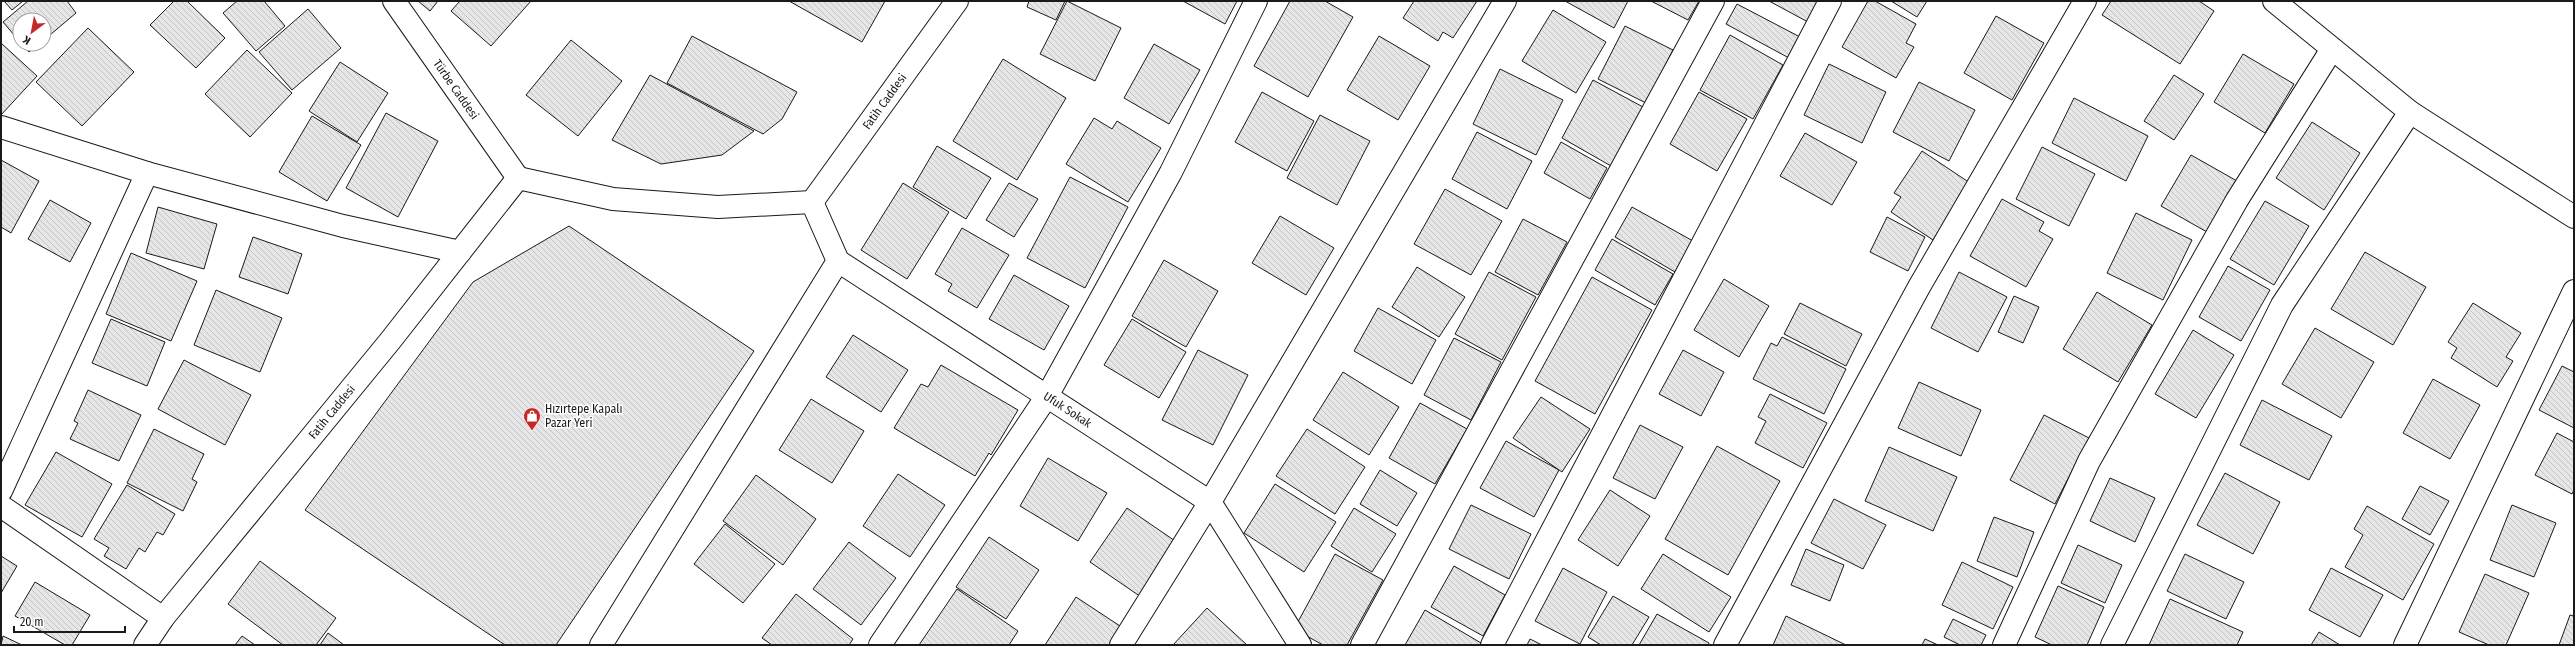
<svg xmlns="http://www.w3.org/2000/svg" width="2575" height="646" viewBox="0 0 2575 646" font-family="'Fira Sans Condensed',sans-serif">
	<style>
		.building { fill: url(#building-back-hatch); stroke: #1a1a1a }
		.lines { fill: none; stroke-linecap: round; stroke-linejoin: round }
		.street-casing { stroke: #1a1a1a; stroke-width: 24 }
		.street { stroke: #fff; stroke-width: 22 }
		.labels { text-anchor: middle; stroke-width: 3; stroke-linejoin: round; paint-order: stroke }
		.street-label { font-size: 12px; fill: #1a1a1a; stroke: #fff }
		.poi-label { font-size: 12px; fill: #1a1a1a; stroke: #fff; text-anchor: start }
	</style>
	<defs>
		<pattern id="building-back-hatch" width="6" height="6" patternUnits="userSpaceOnUse"><rect width="6" height="6" fill="#e6e6e6"/><path d="M-1 5l2 2M0 0l6 6M5-1l2 2" fill="none" stroke="#c5c5c5"/></pattern>
	</defs>
	<rect width="100%" height="100%" fill="#fff"/>
	<path class="building" d="M4 1H23L12 10Z
		M28 1H67L76 13 44 40V20H20V42L3 22Z
		M174 1H187L225 38 196 68 150 25Z
		M237 1H264L285 26 256 51 223 13Z
		M418 1H438L430 11Z
		M460 1H531L491 46 451 11Z
		M789 1H885L862 42Z
		M1029 1H1065L1056 20 1027 7Z
		M1067 1 1121 28 1095 81 1040 54Z
		M1183 1H1237L1225 24Z
		M1290 1H1325L1353 17 1308 97 1254 66Z
		M1414 1H1477L1453 38 1443 32 1438 41 1403 18Z
		M1565 1H1628L1614 28Z
		M1651 1H1699L1688 20Z
		M1769 1H1820L1808 22Z
		M1868 1H1875L1916 24 1906 43 1914 47 1896 78 1842 47Z
		M1891 1H1927L1917 17Z
		M2111 1H2199L2214 11 2180 64 2102 15Z
		M1737 4 1800 37 1789 58 1726 24Z
		M308 9 341 48 292 90 259 52Z
		M1553 10 1606 42 1576 93 1522 61Z
		M1996 16 2044 43 2012 100 1964 73Z
		M1625 26 1673 50 1646 103 1598 79Z
		M88 28 134 72 82 126 36 82Z
		M1730 35 1783 65 1753 119 1700 90Z
		M692 36 797 92 782 119 763 134 667 83Z
		M1379 36 1430 66 1398 120 1347 90Z
		M571 40 622 81 578 136 526 95Z
		M1 43 37 76 1 115Z
		M21 44H39L29 52Z
		M1154 44 1200 70 1169 124 1124 98Z
		M247 50 292 93 250 137 205 94Z
		M2243 54 2294 84 2265 133 2214 102Z
		M1003 59 1066 98 1017 180 953 141Z
		M340 62 388 93 357 142 309 111Z
		M1829 64 1886 92 1862 143 1804 115Z
		M1500 69 1563 100 1536 155 1473 124Z
		M650 75 754 131 722 155 661 164 612 140Z
		M2174 75 2204 94 2174 140 2144 121Z
		M1593 80 1643 107 1611 166 1562 138Z
		M1919 82 1975 110 1949 161 1893 132Z
		M1262 92 1314 121 1287 171 1235 142Z
		M1699 92 1747 119 1717 171 1670 144Z
		M2074 98 2148 136 2126 181 2052 143Z
		M386 113 438 141 398 217 346 188Z
		M1320 115 1370 141 1337 205 1287 178Z
		M312 116 361 145 327 201 279 172Z
		M1094 118 1112 129 1117 121 1161 148 1128 202 1066 164Z
		M2312 122 2360 153 2324 210 2276 178Z
		M1477 132 1532 161 1507 209 1452 179Z
		M1805 133 1857 162 1832 205 1780 176Z
		M1561 142 1607 168 1590 199 1544 173Z
		M937 146 991 178 966 219 913 187Z
		M2042 147 2095 174 2069 226 2016 199Z
		M1922 151 1970 183 1933 240 1891 212 1901 197 1894 193Z
		M2191 155 2237 181 2207 232 2161 206Z
		M1 160 39 181 11 233 1 227Z
		M1070 177 1128 207 1085 288 1027 258Z
		M903 183 949 212 907 279 861 250Z
		M1009 183 1038 199 1014 237 986 220Z
		M1445 189 1502 221 1471 275 1414 244Z
		M2002 199 2044 222 2039 231 2053 239 2026 287 1970 256Z
		M50 200 91 223 70 262 28 239Z
		M2265 201 2309 226 2274 285 2230 259Z
		M158 207 217 224 204 269 146 253Z
		M1632 207 1693 241 1675 272 1615 237Z
		M2136 213 2192 240 2163 300 2107 273Z
		M1280 216 1334 248 1306 295 1252 263Z
		M1887 217 1925 237 1908 271 1870 252Z
		M1523 219 1567 242 1538 295 1495 272Z
		M569 226 754 351 556 645H505L305 510 473 282Z
		M962 228 1009 255 977 308 948 291 952 284 935 274Z
		M253 237 302 254 288 294 239 277Z
		M1612 239 1673 274 1655 305 1595 270Z
		M2365 252 2426 287 2393 345 2331 309Z
		M131 253 197 281 171 341 106 314Z
		M1164 260 1218 291 1186 347 1132 316Z
		M2228 266 2270 290 2241 341 2199 317Z
		M1417 267 1465 297 1439 337 1392 307Z
		M1489 272 1536 297 1502 360 1455 334Z
		M1959 272 2007 297 1978 352 1931 328Z
		M1014 275 1069 306 1044 350 989 319Z
		M1592 277 1652 310 1595 414 1535 381Z
		M1724 279 1769 306 1739 357 1694 330Z
		M216 290 282 318 260 372 194 345Z
		M2097 292 2152 325 2118 382 2063 349Z
		M2014 296 2039 307 2023 343 1998 332Z
		M1800 303 1862 334 1846 366 1784 334Z
		M2473 303 2521 333 2506 357 2513 361 2497 387 2451 358 2457 348 2448 342Z
		M1378 308 1436 340 1412 384 1354 351Z
		M111 319 165 342 147 386 92 363Z
		M1132 319 1186 352 1159 398 1104 365Z
		M2315 328 2374 362 2341 418 2282 384Z
		M2193 330 2234 355 2196 418 2155 394Z
		M853 335 908 370 881 412 826 377Z
		M1782 337 1846 369 1824 414 1753 379 1771 343 1777 346Z
		M1454 338 1501 362 1471 420 1424 395Z
		M1198 350 1248 375 1213 445 1162 420Z
		M1683 350 1724 372 1701 416 1659 394Z
		M184 360 251 395 225 445 158 409Z
		M941 365 1018 410 991 455 989 453 975 476 894 428 921 384 928 387Z
		M2562 366 2574 372V428L2539 410Z
		M1343 372 1399 407 1369 455 1313 420Z
		M2433 379 2480 405 2450 459 2403 433Z
		M1919 382 1981 410 1961 456 1898 428Z
		M88 390 141 415 119 461 70 439 78 423 74 421Z
		M1770 394 1827 423 1803 468 1755 443 1766 421 1758 417Z
		M1541 397 1590 429 1562 472 1513 438Z
		M811 399 864 431 832 483 779 450Z
		M2262 400 2332 436 2309 480 2240 445Z
		M1420 403 1467 429 1435 484 1389 458Z
		M2044 415 2089 438 2055 504 2010 480Z
		M1640 425 1683 447 1655 499 1613 478Z
		M154 429 204 454 192 479 197 482 183 511 127 483Z
		M1307 429 1365 467 1335 514 1276 476Z
		M2557 433 2574 442V490L2572 494 2535 475Z
		M1506 441 1559 470 1534 517 1480 488Z
		M1717 446 1780 481 1728 575 1665 539Z
		M1889 447 1957 477 1933 531 1865 501Z
		M56 452 112 484 82 537 25 505Z
		M1048 458 1107 493 1078 541 1020 506Z
		M1380 470 1417 493 1397 526 1360 504Z
		M2225 473 2280 502 2253 554 2197 525Z
		M898 474 945 505 910 557 863 526Z
		M756 475 816 519 783 565 723 521Z
		M2110 478 2155 498 2135 542 2090 521Z
		M1275 484 1336 522 1304 572 1244 533Z
		M127 485 175 514 163 535 157 532 145 552 139 548 126 569 104 556 109 548 94 539Z
		M2420 486 2449 501 2430 535 2402 519Z
		M1610 490 1650 516 1618 566 1578 540Z
		M1834 499 1886 525 1863 569 1811 543Z
		M1471 505 1531 534 1509 579 1449 549Z
		M2512 505 2556 523 2534 577 2490 560Z
		M2367 506 2434 544 2403 600 2345 567 2363 535 2354 529Z
		M1127 508 1181 545 1144 599 1090 562Z
		M1354 508 1396 534 1372 572 1331 546Z
		M1994 517 2034 532 2017 577 1977 561Z
		M725 524 775 564 743 603 694 564Z
		M989 537 1039 570 1006 619 956 587Z
		M849 542 896 578 861 625 813 589Z
		M2078 545 2122 565 2105 603 2061 583Z
		M1806 549 1844 565 1830 601 1791 585Z
		M1335 554 1383 580 1347 645H1323L1294 629Z
		M1663 554 1731 597 1709 632 1641 589Z
		M2185 554 2244 582 2226 619 2167 591Z
		M1 556 17 566 1 593Z
		M260 561 336 618 316 645H283L228 604Z
		M1962 562 2013 587 1993 629 1942 605Z
		M1454 566 1505 595 1483 636 1431 607Z
		M1563 568 1607 592 1580 644 1535 621Z
		M2331 568 2383 595 2360 637 2309 610Z
		M2485 574 2529 593 2506 645H2489L2459 632Z
		M35 582 90 615 72 645H65L15 616Z
		M2058 586 2104 607 2087 645H2052L2035 637Z
		M957 589 1018 631 1009 645H919Z
		M796 594 853 639 849 645H772L762 638Z
		M1613 596 1649 617 1632 645H1601L1588 637Z
		M1076 597 1123 628 1112 645H1045Z
		M2170 599 2243 632 2237 645H2149Z
		M1207 608 1247 645H1173Z
		M1425 610 1481 643 1480 645H1405Z
		M1657 614 1709 643 1708 645H1639Z
		M2570 615 2574 616V645H2559Z
		M1786 616 1846 645H1773Z
		M1953 619 1986 635 1981 645H1960L1944 637Z
		M2319 632 2340 645H2311Z
		M328 633 344 645H320Z
		M3 636 22 645H1Z
		M242 636 255 645H235Z
		M1530 639 1542 645H1527Z
		M1925 639 1938 645H1922Z"/>
	<g class="lines">
		<g class="street-casing">
			<g id="street">
				<path id="s1" d="M394 1 518 178"/>
				<path d="M2274 1 2410 112 2574 217"/>
				<path d="M1 127 147 173 343 226 460 252"/>
				<path d="M518 178 613 199 718 207 812 202"/>
				<path id="s2" d="M812 202 838 261 1210 502 1300 645"/>
				<path id="s3" d="M812 202 957 1"/>
				<path d="M1 491 147 173"/>
				<path d="M1 506 163 618"/>
				<path id="s4" d="M145 645 163 618 390 341 518 178"/>
				<path d="M601 645 838 261"/>
				<path d="M880 645 1047 396 1171 172 1256 1"/>
				<path d="M1121 645 1210 502 1505 1"/>
				<path d="M1362 645 1713 1"/>
				<path d="M1492 645 1830 1"/>
				<path d="M1725 645 1919 287 2085 1"/>
				<path d="M2004 645 2089 461 2237 200 2332 49"/>
				<path d="M2112 645 2282 305 2410 112"/>
				<path d="M2405 645 2574 291"/>
			</g>
		</g>
		<use href="#street" class="street"/>
	</g>
	<defs>
		<g id="shop-pin" transform="scale(0.9)"><path d="M0 17L-7.5 6A9.5 9.5 0 1 1 7.5 6Z" fill="#c62828" stroke="#fff"/><path d="M-5-2.5h2.3a2.7 3.5 0 0 1 5.4 0H5L5.5 6h-11ZM-1.5-2.5h3a1.5 2.3 0 0 0-3 0Z" fill="#fff"/></g>
	</defs>
	<g fill-rule="evenodd">
		<use href="#shop-pin" x="532" y="416"/>
	</g>
	<g class="labels">
		<g class="street-label">
			<text dy="4" stroke="none"><textPath href="#s1" startOffset="108">Türbe Caddesi</textPath></text>
			<text dy="4" stroke="none"><textPath href="#s3" startOffset="124">Fatih Caddesi</textPath></text>
			<text dy="4" stroke="none"><textPath href="#s2" startOffset="338">Ufuk Sokak</textPath></text>
			<text dy="4" stroke="none"><textPath href="#s4" startOffset="299">Fatih Caddesi</textPath></text>
		</g>
		<g class="poi-label">
			<text x="545" y="413">Hızırtepe Kapalı<tspan x="545" dy="14">Pazar Yeri</tspan></text>
		</g>
	</g>
	<rect width="2575" height="646" fill="none" stroke="#1a1a1a" stroke-width="4"/>
	<g transform="translate(32 32) rotate(212)"><circle r="19" fill="#ffffff" stroke="#a3a3a3"/>
	<path d="M0-3L7 15L0 10L-7 15Z" fill="#c62828"/>
	<text y="-6" font-size="11" font-weight="bold" text-anchor="middle" fill="#1a1a1a">K</text>
	</g>
	<path d="M14 626v6h111v-6" fill="none" stroke="#1a1a1a" stroke-width="2"/>
	<text x="20" y="626" font-size="12" fill="#1a1a1a" stroke="#ffffff" stroke-width="3" paint-order="stroke">20 m</text>
</svg>
